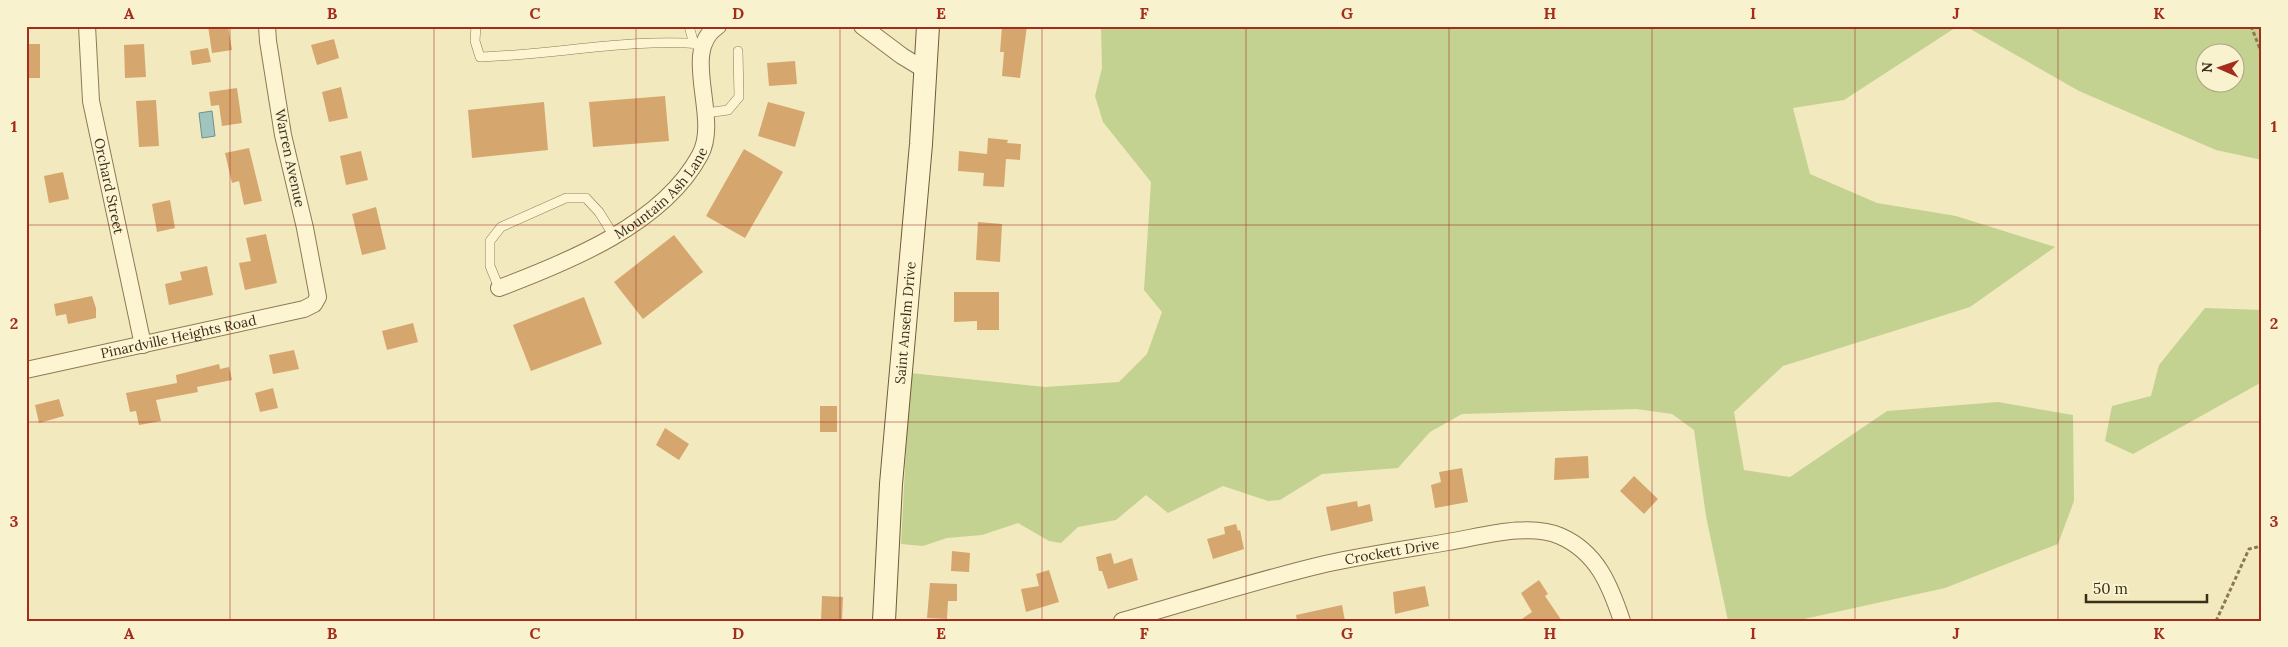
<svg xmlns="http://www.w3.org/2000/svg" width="2288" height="647" viewBox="0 0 2288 647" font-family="Lora,serif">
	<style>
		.green { fill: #c3d291; fill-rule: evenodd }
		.water { fill: #a2c4be; stroke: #68938d }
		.building { fill: #d6a66f }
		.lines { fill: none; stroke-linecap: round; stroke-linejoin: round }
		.lane-casing { stroke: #8d7954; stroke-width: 10 }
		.street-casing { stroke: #8d7954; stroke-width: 18 }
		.secondary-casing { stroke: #6f5a38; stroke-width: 24 }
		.path { stroke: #8d7954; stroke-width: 3; stroke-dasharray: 4 2.5; stroke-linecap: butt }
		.lane { stroke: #fdf5d2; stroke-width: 9 }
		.street { stroke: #fdf5d2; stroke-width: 16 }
		.secondary { stroke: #fdf5d2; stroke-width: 22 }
		.grid { fill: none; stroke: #a32c1d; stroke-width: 1; stroke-opacity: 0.55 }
		.labels { text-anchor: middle; stroke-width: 4; stroke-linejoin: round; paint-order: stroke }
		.street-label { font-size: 14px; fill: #3b2e1b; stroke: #f9f2ce }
		.neatline { fill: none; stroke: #a32c1d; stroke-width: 2 }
		.grid-label { font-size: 16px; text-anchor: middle; font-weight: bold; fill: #a32c1d }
	</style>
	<rect width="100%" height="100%" fill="#f3e9be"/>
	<path class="green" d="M1101 26H1958L1844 100 1793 108 1810 174 1877 203 1956 216 2055 247 1970 307 1783 366 1734 412 1744 470 1790 477 1887 411 1998 402 2073 415 2074 501 2058 544 1945 588 1795 621H1728L1706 516 1694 430 1672 414 1636 409 1462 414 1430 432 1398 468 1322 474 1280 500 1268 501 1223 486 1168 513 1146 495 1116 520 1078 527 1061 543 1049 541 1018 523 982 535 947 538 923 546 901 544 910 373 1045 387 1119 382 1147 354 1162 312 1144 290 1151 182 1103 122 1095 96 1102 68Z
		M1965 26H2262V160L2216 150 2079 91ZM2206 52H2236V82H2206Z
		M2205 308 2262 310V382L2133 454 2105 441 2112 406 2151 396 2159 365Z"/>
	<path class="water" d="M212 111 215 136 202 138 199 113Z"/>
	<path class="building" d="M208 26H228L232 50 212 53Z
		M1002 26H1027L1020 78 1002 76 1004 52H1000Z
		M334 39 339 58 317 65 311 45Z
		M26 44H40V78H26Z
		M144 44 146 77 125 78 124 45Z
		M208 48 211 62 192 65 190 51Z
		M795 61 797 84 769 86 767 63Z
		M341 87 348 118 329 122 322 92Z
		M237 88 242 123 222 126 219 105 211 106 209 92Z
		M665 96 669 141 593 147 589 102Z
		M156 100 159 146 139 147 136 101Z
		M544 102 548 150 472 158 468 110Z
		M768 102 805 112 795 147 758 136Z
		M988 138 1008 140 1007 143 1021 144 1020 160 1006 159 1004 187 983 186 984 173 958 171 959 151 987 154Z
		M249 148 262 201 244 205 239 181 232 183 225 153Z
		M744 149 783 172 745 238 706 216Z
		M361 151 368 180 346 185 340 156Z
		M63 172 69 199 49 203 44 176Z
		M170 200 175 228 157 232 152 204Z
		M376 207 386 249 362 255 352 214Z
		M978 222 1002 224 1000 262 976 260Z
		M266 234 277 283 245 290 239 263 251 261 246 238Z
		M674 235 703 272 643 319 614 282Z
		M207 266 213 295 169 305 165 284 182 280 180 272Z
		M954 292H999V330H977V321L954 322Z
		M92 296 96 308V318L68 324 66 314 56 316 54 304Z
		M584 297 602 344 531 371 513 325Z
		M413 323 418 342 387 350 382 331Z
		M294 350 299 369 273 374 269 355Z
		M219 364 220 369 229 367 232 380 197 387 198 392 156 400 161 421 139 425 136 411 130 412 126 393 177 383 176 375Z
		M273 388 278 408 260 412 255 393Z
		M59 399 64 416 39 423 35 405Z
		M820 406H837V432H820Z
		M665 428 689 444 679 460 656 445Z
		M1588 456 1589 478 1554 480 1555 458Z
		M1462 468 1468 502 1435 508 1431 485 1441 482 1439 472Z
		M1634 476 1658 499 1644 514 1620 491Z
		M1357 501 1358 507 1370 504 1373 521 1331 531 1326 507Z
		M1236 524 1238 531 1240 530 1244 549 1213 559 1207 539 1225 534 1224 527Z
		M952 551 970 553 969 572 951 571Z
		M1111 553 1114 564 1132 558 1138 580 1108 589 1102 571H1099L1096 557Z
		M1049 570 1059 602 1026 612 1021 589 1039 586 1036 574Z
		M1539 580 1548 594 1545 596 1562 621H1519L1532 612 1521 593Z
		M930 583 957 584V601H948L947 619 927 618Z
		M1425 586 1429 606 1395 614 1393 592Z
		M822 596 843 597 842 621H821Z
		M1342 605 1345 621H1297L1296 615Z"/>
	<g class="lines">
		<g class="lane-casing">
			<path id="lane" d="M476 26 475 41 480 57C554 55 628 38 702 44
				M689 26 694 44
				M706 113 728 110 739 97 738 51
				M499 288 490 266V241L501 227 566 198H586L599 212 614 236"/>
		</g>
		<g class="street-casing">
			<g id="street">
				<path id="s1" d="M87 26 91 101 143 345"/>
				<path d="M862 26 902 56 925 70"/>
				<path id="s2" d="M499 288C568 262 663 224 700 155 721 117 679 51 718 26"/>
				<path id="s3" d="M26 370 304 309 314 304 318 297 305 228 283 135 268 41 267 26"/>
				<path id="s4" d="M1122 621C1189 602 1257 580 1325 564 1366 555 1407 549 1448 542 1480 537 1529 522 1560 536 1597 552 1610 585 1622 621"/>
			</g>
		</g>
		<g class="secondary-casing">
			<g id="secondary">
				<path id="s5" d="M884 621 891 484 921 144 928 26"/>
			</g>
		</g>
		<path class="path" d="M2251 26 2262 54
			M2216 621 2249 549 2262 546"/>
		<use href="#lane" class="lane"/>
		<use href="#street" class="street"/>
		<use href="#secondary" class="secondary"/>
	</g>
	<path class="grid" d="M230 26V621M434 26V621M636 26V621M840 26V621M1042 26V621M1246 26V621M1449 26V621M1652 26V621M1855 26V621M2058 26V621M26 225H2262M26 422H2262"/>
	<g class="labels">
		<g class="street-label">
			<text transform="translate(290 158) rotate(78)" y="5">Warren Avenue</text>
			<text dy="5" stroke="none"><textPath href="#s1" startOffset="162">Orchard Street</textPath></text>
			<text dy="5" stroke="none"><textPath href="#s2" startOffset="191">Mountain Ash Lane</textPath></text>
			<text dy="5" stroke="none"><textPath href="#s5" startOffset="299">Saint Anselm Drive</textPath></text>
			<text dy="5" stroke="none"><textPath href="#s3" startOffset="156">Pinardville Heights Road</textPath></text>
			<text dy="5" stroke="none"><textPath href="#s4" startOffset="279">Crockett Drive</textPath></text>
		</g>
	</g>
	<rect width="2288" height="647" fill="none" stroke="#f9f2ce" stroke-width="55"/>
	<g transform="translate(2220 68) rotate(272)"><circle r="24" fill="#f9f2ce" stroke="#ada486"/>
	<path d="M0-4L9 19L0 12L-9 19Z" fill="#a32c1d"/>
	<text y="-8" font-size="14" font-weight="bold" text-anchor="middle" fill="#3b2e1b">N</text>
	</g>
	<path d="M2086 594v8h121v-8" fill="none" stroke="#3b2e1b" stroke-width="2.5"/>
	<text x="2093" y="594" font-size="15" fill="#3b2e1b" stroke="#f9f2ce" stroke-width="4" paint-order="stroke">50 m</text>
	<rect x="28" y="28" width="2232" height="592" class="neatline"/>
	<g class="grid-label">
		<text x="129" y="19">A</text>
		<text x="332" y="19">B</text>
		<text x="535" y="19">C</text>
		<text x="738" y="19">D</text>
		<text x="941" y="19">E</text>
		<text x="1144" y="19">F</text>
		<text x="1347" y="19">G</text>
		<text x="1550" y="19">H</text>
		<text x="1753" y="19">I</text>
		<text x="1956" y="19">J</text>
		<text x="2159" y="19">K</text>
		<text x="14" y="132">1</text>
		<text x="2274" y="132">1</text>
		<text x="14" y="329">2</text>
		<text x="2274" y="329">2</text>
		<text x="14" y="527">3</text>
		<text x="2274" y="527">3</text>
		<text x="129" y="639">A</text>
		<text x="332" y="639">B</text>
		<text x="535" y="639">C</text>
		<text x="738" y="639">D</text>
		<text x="941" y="639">E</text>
		<text x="1144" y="639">F</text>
		<text x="1347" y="639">G</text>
		<text x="1550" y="639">H</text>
		<text x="1753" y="639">I</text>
		<text x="1956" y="639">J</text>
		<text x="2159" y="639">K</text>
	</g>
</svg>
